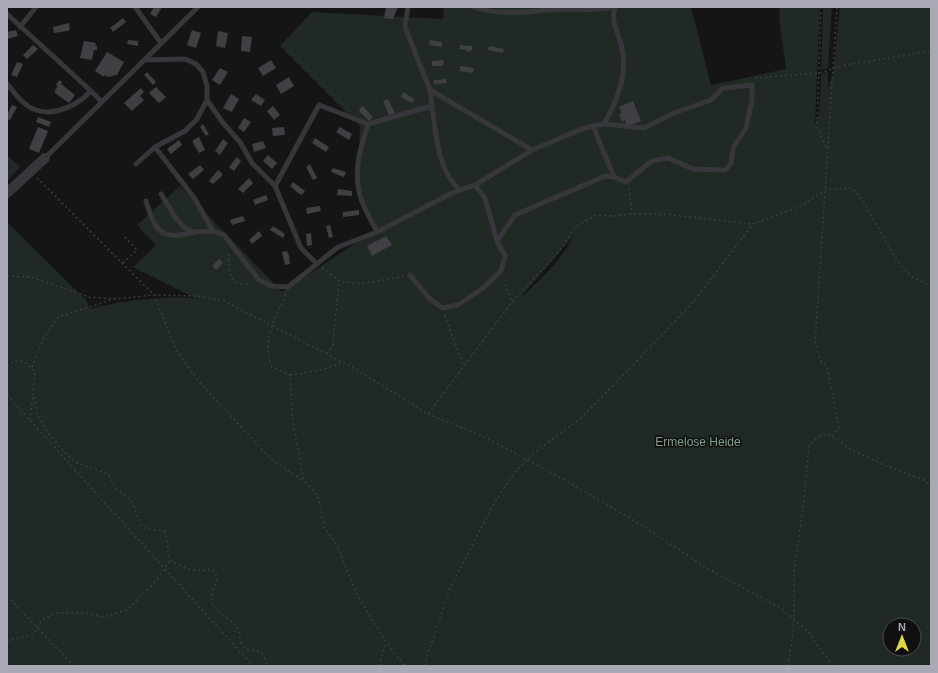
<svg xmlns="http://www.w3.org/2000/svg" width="938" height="673" viewBox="0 0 938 673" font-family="Helvetica,sans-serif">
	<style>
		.green { fill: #212924; fill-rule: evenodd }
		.building { fill: #403f43 }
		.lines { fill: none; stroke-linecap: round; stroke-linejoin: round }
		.path { stroke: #3c3c42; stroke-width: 1.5; stroke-dasharray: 2 3; stroke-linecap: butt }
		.service { stroke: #37363b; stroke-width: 5 }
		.minor { stroke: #37363b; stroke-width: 10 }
		.labels { text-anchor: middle; stroke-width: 3; stroke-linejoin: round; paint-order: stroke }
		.park-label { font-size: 12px; fill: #809f8a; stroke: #101011 }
	</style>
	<rect width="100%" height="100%" fill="#151516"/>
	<path class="green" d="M444 7H691L711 85 786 69 779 17 780 7H820L815 124 819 115 821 74 828 71V88L833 75 840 7H931V666H7V222L86 300 90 309C125 300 159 296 195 298L133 267 156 245 137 225 180 186 282 292 374 231 357 191 360 126 280 46 312 12 443 19ZM573 236C563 259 539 282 520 298ZM890 625H914V649H890Z
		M823 7H832L828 68 821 70Z
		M7 155 20 167 7 181Z"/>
	<path class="building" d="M154 7H162L156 17 150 14Z
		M386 7H398L393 19 384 18Z
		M123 18 126 22 113 32 110 28Z
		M69 23 70 30 67 31 54 33 53 27Z
		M16 30 18 36 7 39V32Z
		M192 30 201 33 196 48 187 45Z
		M218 31 228 33 225 48 216 46Z
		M242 36 252 37 250 52 241 51Z
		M128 40 138 41V46L127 44Z
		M430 40 442 42V47L429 45Z
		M84 41 96 43 95 46H97V50H94L92 60 80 58Z
		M33 45 38 49 27 59 23 55Z
		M460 45 472 46V50L467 52V50L459 49Z
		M489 46 504 49 503 53 488 50Z
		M107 52 124 62 117 75 108 77 105 75 104 77 95 71Z
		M271 60 276 68 263 76 258 68Z
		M444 60 443 66H432V61Z
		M17 62 23 64 17 77 11 75Z
		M460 66 474 68 473 73 460 71Z
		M220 68 228 72 220 85 212 80Z
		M147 72 156 82 153 85 144 75Z
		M289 77 294 86 281 94 276 85Z
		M446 79V83L434 84V80Z
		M59 80 62 82 61 84 75 95 69 103 55 93V90L58 86 56 85Z
		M156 87 166 97 159 103 149 93Z
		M141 88 144 92 140 96 144 100 132 111 124 103Z
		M403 92 415 99 412 103 401 97Z
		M231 94 239 99 232 112 223 108Z
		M256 94 265 100 261 106 251 100Z
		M388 99 395 113 389 115 383 101Z
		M633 101 641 121 627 127 625 120 622 122 619 114 622 113 619 107Z
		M12 105 17 107 10 120 7 119V115Z
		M273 106 280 115 274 120 267 111Z
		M363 106 373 117 369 121 360 112 359 109Z
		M38 117 51 122 49 127 36 122Z
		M244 118 251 122 244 132 238 128Z
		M203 124 209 134 206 136 200 127Z
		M38 127 48 131 39 153 29 149Z
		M284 127 285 135 273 136 272 128Z
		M340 127 352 134 349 140 336 132Z
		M199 137 205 150 199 153 193 143V140Z
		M315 138 329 147 326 152 312 143Z
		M223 139 228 143 220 155 215 151Z
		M179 140 182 145 171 154 167 149Z
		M263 141 266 148 254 152 252 144Z
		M268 155 277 163 272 169 263 161Z
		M237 157 241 161 234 171 229 167Z
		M310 164 317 178 313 180 306 167Z
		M200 165 204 170 193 179 188 174Z
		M333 168 346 172 344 177 331 172Z
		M218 170 222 173V176L213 184 209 181Z
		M249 178 253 183 243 193 238 189Z
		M293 182 305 191 302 195 298 193 290 186Z
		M338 189 352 191V196L337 195Z
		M266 195 268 200 255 205 253 200Z
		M320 206 321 211 307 214 306 208Z
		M359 210V215L343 217V212Z
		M243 216 245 221 232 225 230 220Z
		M330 225 333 237 329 238 326 226Z
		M273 226 285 234 283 238 270 230Z
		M259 231 262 236 252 244 249 240Z
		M311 233 312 245 307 246 306 234Z
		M386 236 392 245 372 256 367 246Z
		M287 251 290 258H289L290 264 285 265 282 252Z
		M219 259 223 263 216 270 212 266Z"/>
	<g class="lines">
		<path class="path" d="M821 7 817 127 827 149
			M755 78 819 73 845 65 931 51
			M37 178 154 295 198 296 224 301 352 367 428 414 512 302 558 253 575 227 596 215 616 216 632 214H664L753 224
			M629 188 632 214
			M229 254C228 271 230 289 251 283
			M123 263 137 250 123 235
			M322 268 339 281 360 284 404 276
			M7 276 30 277 89 297 116 299 154 295 176 350 200 383 271 459 303 481
			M504 279 512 302
			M286 294C275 320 261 339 272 367L290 375 293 423 304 481 318 496 324 527 337 545 356 593 386 642 405 666
			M445 315 463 366
			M327 354 333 344 339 281
			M7 366 15 361 25 362 35 372 30 421
			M32 367 44 337 58 317 114 299
			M290 375C307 373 326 370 342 362
			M7 395 253 666
			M34 397 38 416 49 434 67 455 77 463 108 474 116 488 132 502 142 526 147 529 164 531C168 540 167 551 170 560 182 568 197 573 211 569 225 578 208 591 212 603 213 605 217 608 218 610 223 617 232 620 237 627 240 632 239 639 242 644 250 658 262 641 267 666
			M428 414 482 436 563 479 643 526 708 569 782 609 811 634 814 641 833 666
			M832 436 839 428 827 367 821 361 815 344 837 7
			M7 596 74 666
			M7 641 34 634 42 620 56 613H85L104 617 127 610 157 580 170 560
			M379 666 386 642
			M424 666 450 588 493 505 514 473 535 452 581 418 635 363 695 300 753 224 801 206 826 190 852 188 863 201 897 261 912 277 931 286
			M788 666 794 626V571L803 509 809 446 818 437 827 434 838 440 848 448 884 465 924 480 931 486"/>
		<path class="service" d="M135 7 161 43
			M473 7C503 17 533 10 565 9 580 9 598 11 612 7
			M7 14 91 91
			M20 27 36 7
			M145 60 185 59 196 64 203 72 207 86V100L223 123 240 142 252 163 275 186 301 248 317 264
			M7 84C13 90 17 98 24 103 44 121 74 109 91 91L102 102
			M430 90 532 150
			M432 106C436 133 437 169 459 189
			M368 124C361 146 354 167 359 191 361 205 371 219 377 232
			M604 124C617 101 628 75 622 48 619 33 610 22 615 7
			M155 147 195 199 213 231 224 235 259 280 272 286 288 287 338 247 377 232 452 193 475 185 532 150 582 129 593 126 604 124 644 128 674 113 711 100 723 88 752 85V100L746 128 733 148 731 164 725 170 693 169 668 158 652 161 626 182 614 177 593 126
			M45 158 198 7
			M136 164 155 147 185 131 197 119 207 100
			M275 186 319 105 368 124 432 106 430 90 405 27 408 7
			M161 194C169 206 177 225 191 231 197 233 206 231 213 231
			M146 201C156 234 161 240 196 232
			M497 241 515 215 605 176 614 177
			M410 275 430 299 442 308 458 305 482 289 501 271 505 256 497 241 485 198 475 185"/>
		<path class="minor" d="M7 193 45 158"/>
	</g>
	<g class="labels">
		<g class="park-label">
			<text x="698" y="446">Ermelose Heide</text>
		</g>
	</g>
	<rect width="938" height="673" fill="none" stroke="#a8a8b6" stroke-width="16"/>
	<g transform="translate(902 637)"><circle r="19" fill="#101011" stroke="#4d4d53"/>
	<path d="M0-3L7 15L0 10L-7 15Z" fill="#e4d83f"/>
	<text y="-6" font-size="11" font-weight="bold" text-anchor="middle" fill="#a8a8b6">N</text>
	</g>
</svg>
